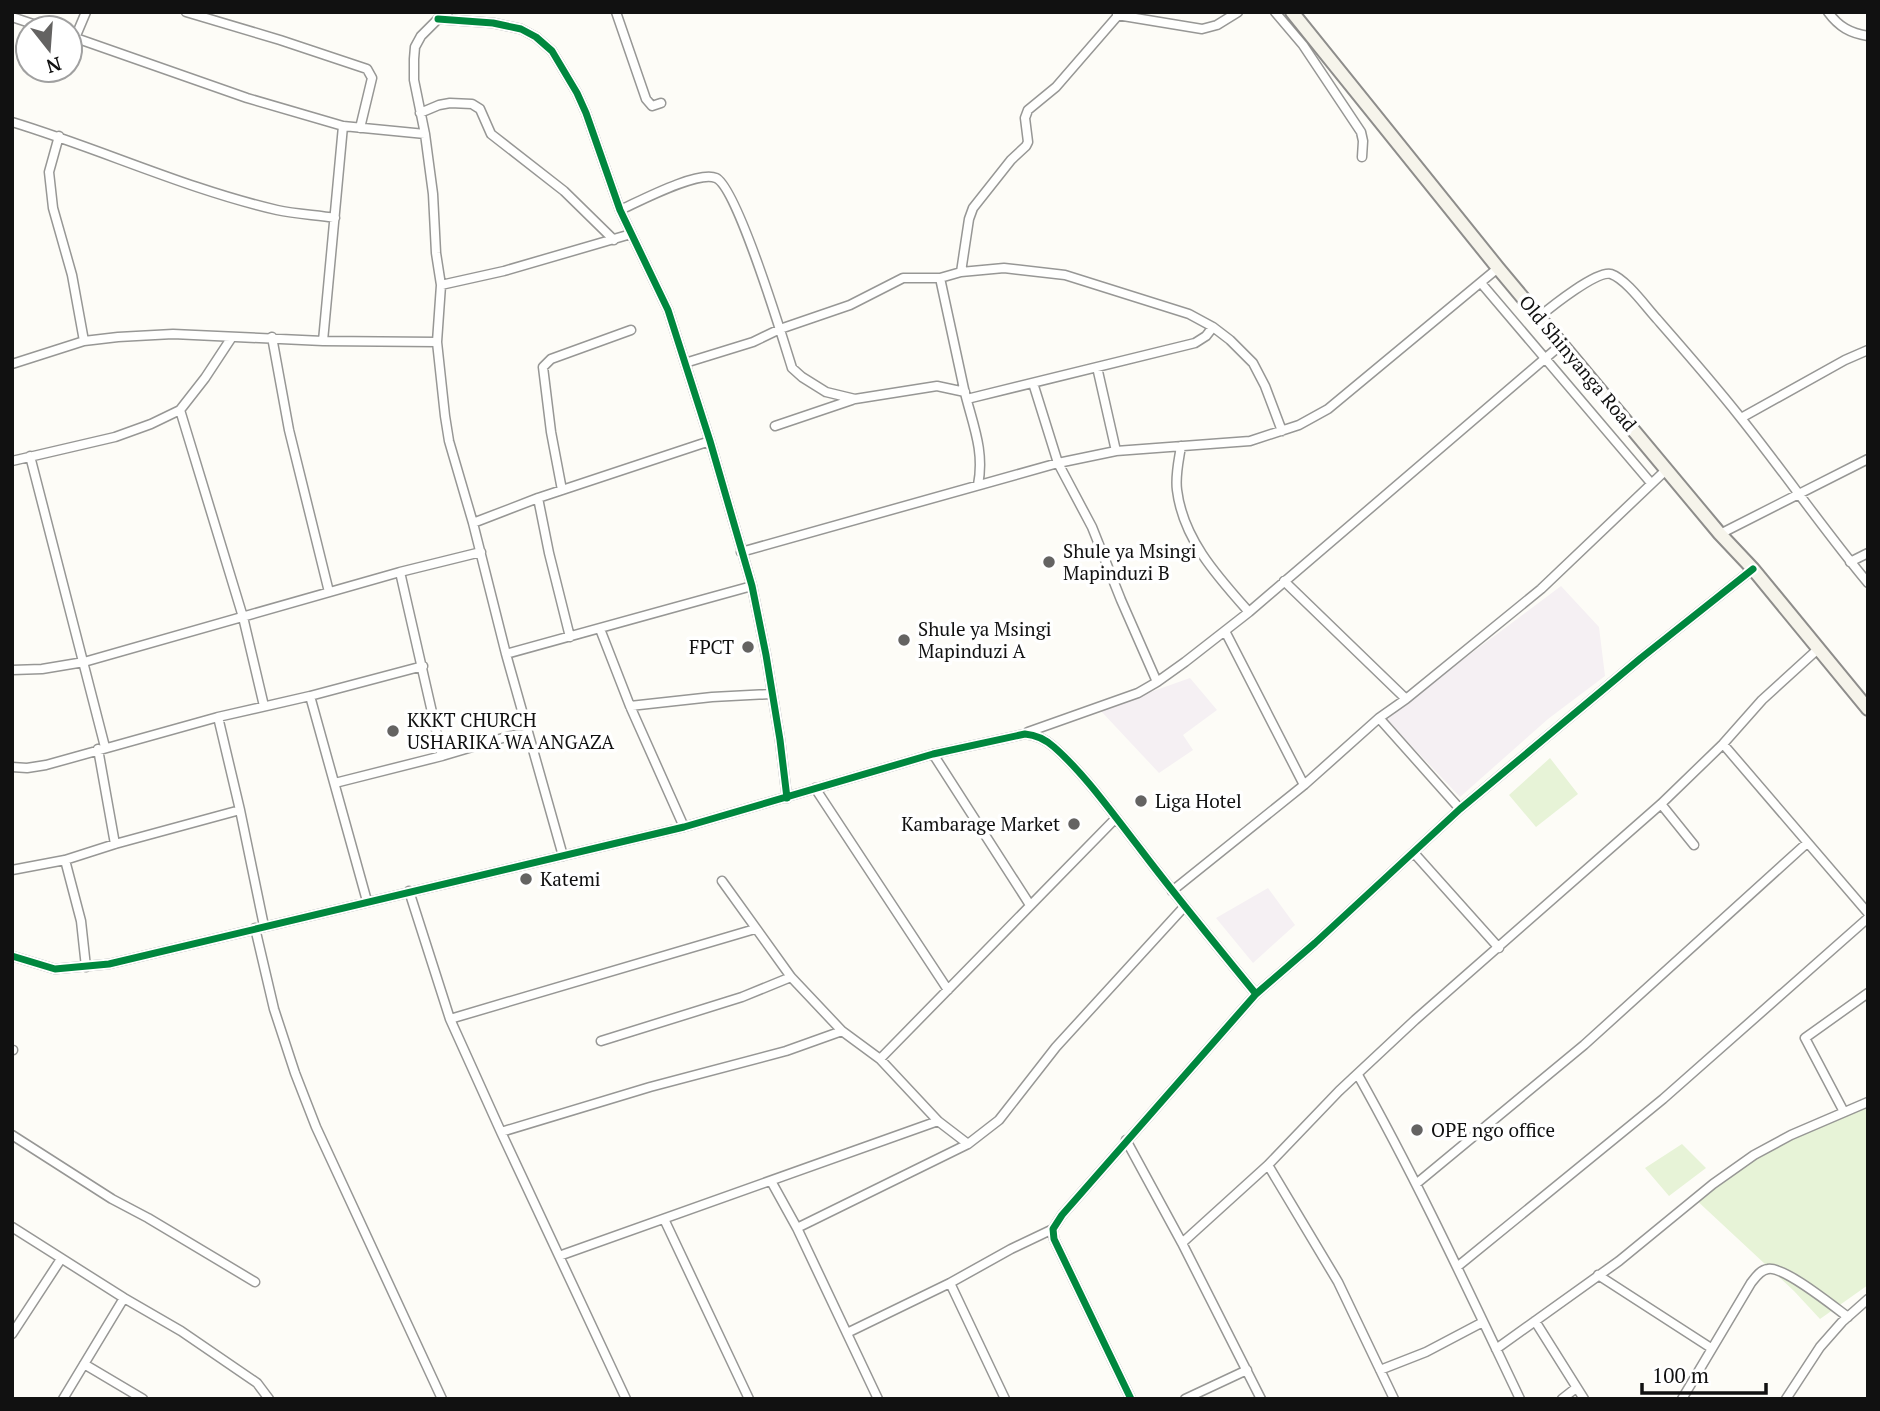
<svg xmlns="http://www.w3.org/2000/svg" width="1880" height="1411" viewBox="0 0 1880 1411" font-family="'PT Serif',serif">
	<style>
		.industrial { fill: #f5f0f3 }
		.grass { fill: #e7f3d7 }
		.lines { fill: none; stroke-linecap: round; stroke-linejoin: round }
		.street-casing { stroke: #979795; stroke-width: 11 }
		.secondary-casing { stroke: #8e8d8b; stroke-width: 16 }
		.street { stroke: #fffffe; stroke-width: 8 }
		.secondary { stroke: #f6f4eb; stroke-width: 12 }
		.cycleway-casing { stroke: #fff; stroke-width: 11 }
		.cycleway { stroke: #00873e; stroke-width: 7 }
		.poi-dot { fill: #646362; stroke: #fff; stroke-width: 2.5 }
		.labels { text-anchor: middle; stroke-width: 7; stroke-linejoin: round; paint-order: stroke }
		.street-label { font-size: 19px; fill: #111; stroke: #fff }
		.poi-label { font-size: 19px; fill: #111; stroke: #fff; text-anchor: start }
	</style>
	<rect width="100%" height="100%" fill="#fdfcf7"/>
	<path class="industrial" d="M1561 586 1599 627 1605 676 1548 719 1460 797 1385 718Z
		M1190 678 1217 710 1183 735 1193 750 1159 773 1100 710Z
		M1268 888 1295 925 1253 963 1216 918Z"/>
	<path class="grass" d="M1550 758 1578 794 1536 827 1509 795Z
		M1868 1102V1285L1820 1319 1794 1291 1693 1197 1761 1151Z
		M1682 1144 1706 1168 1669 1196 1645 1168Z"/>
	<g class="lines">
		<g class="street-casing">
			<path id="street" d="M186 12 280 40 367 69 372 78 360 128
				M448 12 438 19 421 36 415 47 414 59V80L425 134 433 194 436 253 441 285 437 342 445 416 449 441 473 523 506 654 563 856
				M616 12 646 99 652 106 661 103
				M1275 12 1303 45 1361 132 1363 141 1362 157
				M1828 12C1839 27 1850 33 1868 36
				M1117 15 1202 29 1217 25 1238 12
				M12 17 45 28
				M438 19 493 23 521 29 536 37 552 51 577 93 586 113 620 210 668 310 710 441 752 586 766 655 780 740 787 798
				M70 36 247 98 343 126 425 134
				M75 38 86 12
				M420 113 439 105 450 103 472 104 480 109 491 134 564 191 614 240
				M12 122C101 149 186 189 277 210 296 214 316 215 335 218
				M59 136 49 172 53 208 72 275 84 341
				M620 210C638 202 698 170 716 178 737 187 783 339 792 368L802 377 826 392 855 399 937 386 965 392
				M961 272 969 219 973 208 1011 160 1026 146 1028 142 1025 118 1028 110 1056 87 1121 12
				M940 278C948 315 956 352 964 389 972 423 985 450 978 485
				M1481 283 1651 483
				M441 285 504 271 631 234
				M1539 317C1551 307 1597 270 1611 274 1626 279 1646 307 1657 319 1685 351 1714 384 1740 417 1784 472 1823 529 1868 583
				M272 337 289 430 329 592
				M323 341 343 126
				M685 363 753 342 780 329 850 305 903 278H940L961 272 1004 268 1065 275 1189 314 1213 327 1230 340 1253 363 1265 386 1282 431
				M12 364 84 341 118 337 173 334 323 341 437 342
				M1097 367 1116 451
				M1033 383 1058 463 1092 527 1121 600 1157 682
				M967 399 1195 343 1206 336 1213 327
				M180 410 243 617 264 706
				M1741 418 1845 360 1868 350
				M775 426 852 400
				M1181 446C1179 460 1175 475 1177 490 1183 539 1217 576 1249 612
				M30 456 105 747
				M12 461 115 437 151 424 180 410 205 378 232 337
				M562 490 551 432 543 367 551 359 631 330
				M538 498 549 553 570 637
				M473 523 538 498 710 441
				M1720 534 1868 459
				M741 552 1058 463 1116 451 1250 441 1299 425 1328 409 1498 268
				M1850 562 1868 553
				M400 572 442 756
				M1284 581 1406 699
				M600 629 630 706 684 827
				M1225 631 1304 785
				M506 654 752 586
				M12 670 42 669 84 662 400 572 481 552
				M310 696 367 901
				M630 706 712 697 771 694
				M218 717 240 810 264 926
				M1379 718 1460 809
				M1028 732 1138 693 1157 682 1185 662 1249 612 1562 344
				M1723 744 1868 913
				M98 749 115 844
				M933 754 1030 905
				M12 767 27 768 46 765 218 717 310 696 423 666
				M335 783 442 756 513 735 528 734
				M815 788 948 990
				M1661 804 1694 845
				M1414 853 1499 948
				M65 860 81 921 86 967
				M12 870 65 860 115 844 240 810
				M722 881 791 977 842 1031 880 1059 938 1121 968 1144
				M409 891 450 1019 501 1132 626 1399
				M1172 891 1304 785 1379 718 1406 699 1541 589 1667 469
				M255 928 274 1009 295 1073 316 1127 442 1399
				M12 956 55 969 109 964 684 827 933 754 1025 734C1037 735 1045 739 1054 747 1085 774 1115 817 1141 850 1178 899 1217 946 1256 994
				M450 1019 755 929
				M601 1041 742 997 791 977
				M12 1050H13
				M880 1059 1116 818
				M1358 1075C1417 1180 1468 1290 1520 1399
				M1844 1112 1805 1038 1868 993
				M501 1132 650 1087 786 1051 842 1031
				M12 1135 112 1199 148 1218 255 1282
				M1126 1140 1182 1243 1261 1399
				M1268 1165 1338 1282 1394 1399
				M771 1181 797 1228 878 1399
				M1416 1184 1584 1045 1807 843
				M664 1219 749 1399
				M12 1227 124 1298 181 1331 257 1383 269 1399
				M797 1228 968 1144 999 1120 1056 1047 1184 907
				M1182 1243 1268 1165 1339 1091 1415 1020 1661 804 1723 744 1762 700 1818 649
				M559 1256 938 1121
				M1457 1267 1663 1099 1868 918
				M1598 1275 1711 1348
				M950 1283 1005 1399
				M1535 1321 1584 1399
				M847 1333 950 1283 1011 1249 1053 1229
				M12 1334 61 1259
				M1496 1349 1619 1261 1713 1184 1754 1155 1791 1135 1868 1102
				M84 1364 143 1399
				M1380 1370 1426 1352 1483 1322
				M63 1399 124 1298
				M1131 1399 1054 1239 1053 1229 1062 1215 1256 994 1315 943 1460 809 1641 658 1753 569
				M1185 1399 1247 1370
				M1562 1399 1576 1388
				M1682 1399 1751 1283C1755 1278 1760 1270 1768 1269 1784 1266 1833 1306 1848 1317
				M1786 1399 1820 1347 1842 1322 1868 1299"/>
		</g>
		<g class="secondary-casing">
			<path id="secondary" d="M1292 12 1498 268 1720 534 1753 569 1868 709"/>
		</g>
		<use href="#street" class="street"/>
		<use href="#secondary" class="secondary"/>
		<g class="cycleway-casing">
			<path id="cycleway" d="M438 19 493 23 521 29 536 37 552 51 577 93 586 113 620 210 668 310 710 441 752 586 766 655 780 740 787 798
				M12 956 55 969 109 964 684 827 933 754 1025 734C1037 735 1045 739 1054 747 1085 774 1115 817 1141 850 1178 899 1217 946 1256 994
				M1131 1399 1054 1239 1053 1229 1062 1215 1256 994 1315 943 1460 809 1641 658 1753 569"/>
		</g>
		<use href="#cycleway" class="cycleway"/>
	</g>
	<g class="poi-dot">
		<circle cx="1049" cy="562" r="7"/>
		<circle cx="904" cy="640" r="7"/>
		<circle cx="748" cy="647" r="7"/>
		<circle cx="393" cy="731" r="7"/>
		<circle cx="1141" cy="801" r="7"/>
		<circle cx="1074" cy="824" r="7"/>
		<circle cx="526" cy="879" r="7"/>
		<circle cx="1417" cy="1130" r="7"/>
	</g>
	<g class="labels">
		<g class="street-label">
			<text transform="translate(1578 363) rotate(50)" y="7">Old Shinyanga Road</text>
		</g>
		<g class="poi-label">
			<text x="1063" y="558">Shule ya Msingi<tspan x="1063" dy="22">Mapinduzi B</tspan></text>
			<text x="918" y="636">Shule ya Msingi<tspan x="918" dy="22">Mapinduzi A</tspan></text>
			<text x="734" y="654" text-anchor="end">FPCT</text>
			<text x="407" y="727">KKKT CHURCH<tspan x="407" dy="22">USHARIKA WA ANGAZA</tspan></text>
			<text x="1155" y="808">Liga Hotel</text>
			<text x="1060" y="831" text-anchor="end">Kambarage Market</text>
			<text x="540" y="886">Katemi</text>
			<text x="1431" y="1137">OPE ngo office</text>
		</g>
	</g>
	<rect width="1880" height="1411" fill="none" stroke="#111111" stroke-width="28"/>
	<g transform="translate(49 49) rotate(163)"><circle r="33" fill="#ffffff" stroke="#a0a0a0" stroke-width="2"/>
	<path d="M0-5L12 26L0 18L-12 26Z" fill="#646362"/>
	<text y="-10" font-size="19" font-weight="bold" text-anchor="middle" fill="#111111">N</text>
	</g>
	<path d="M1642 1383v10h124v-10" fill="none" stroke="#111111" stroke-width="3.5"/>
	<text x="1652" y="1383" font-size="21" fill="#111111" stroke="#ffffff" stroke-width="5" paint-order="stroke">100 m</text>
</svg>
